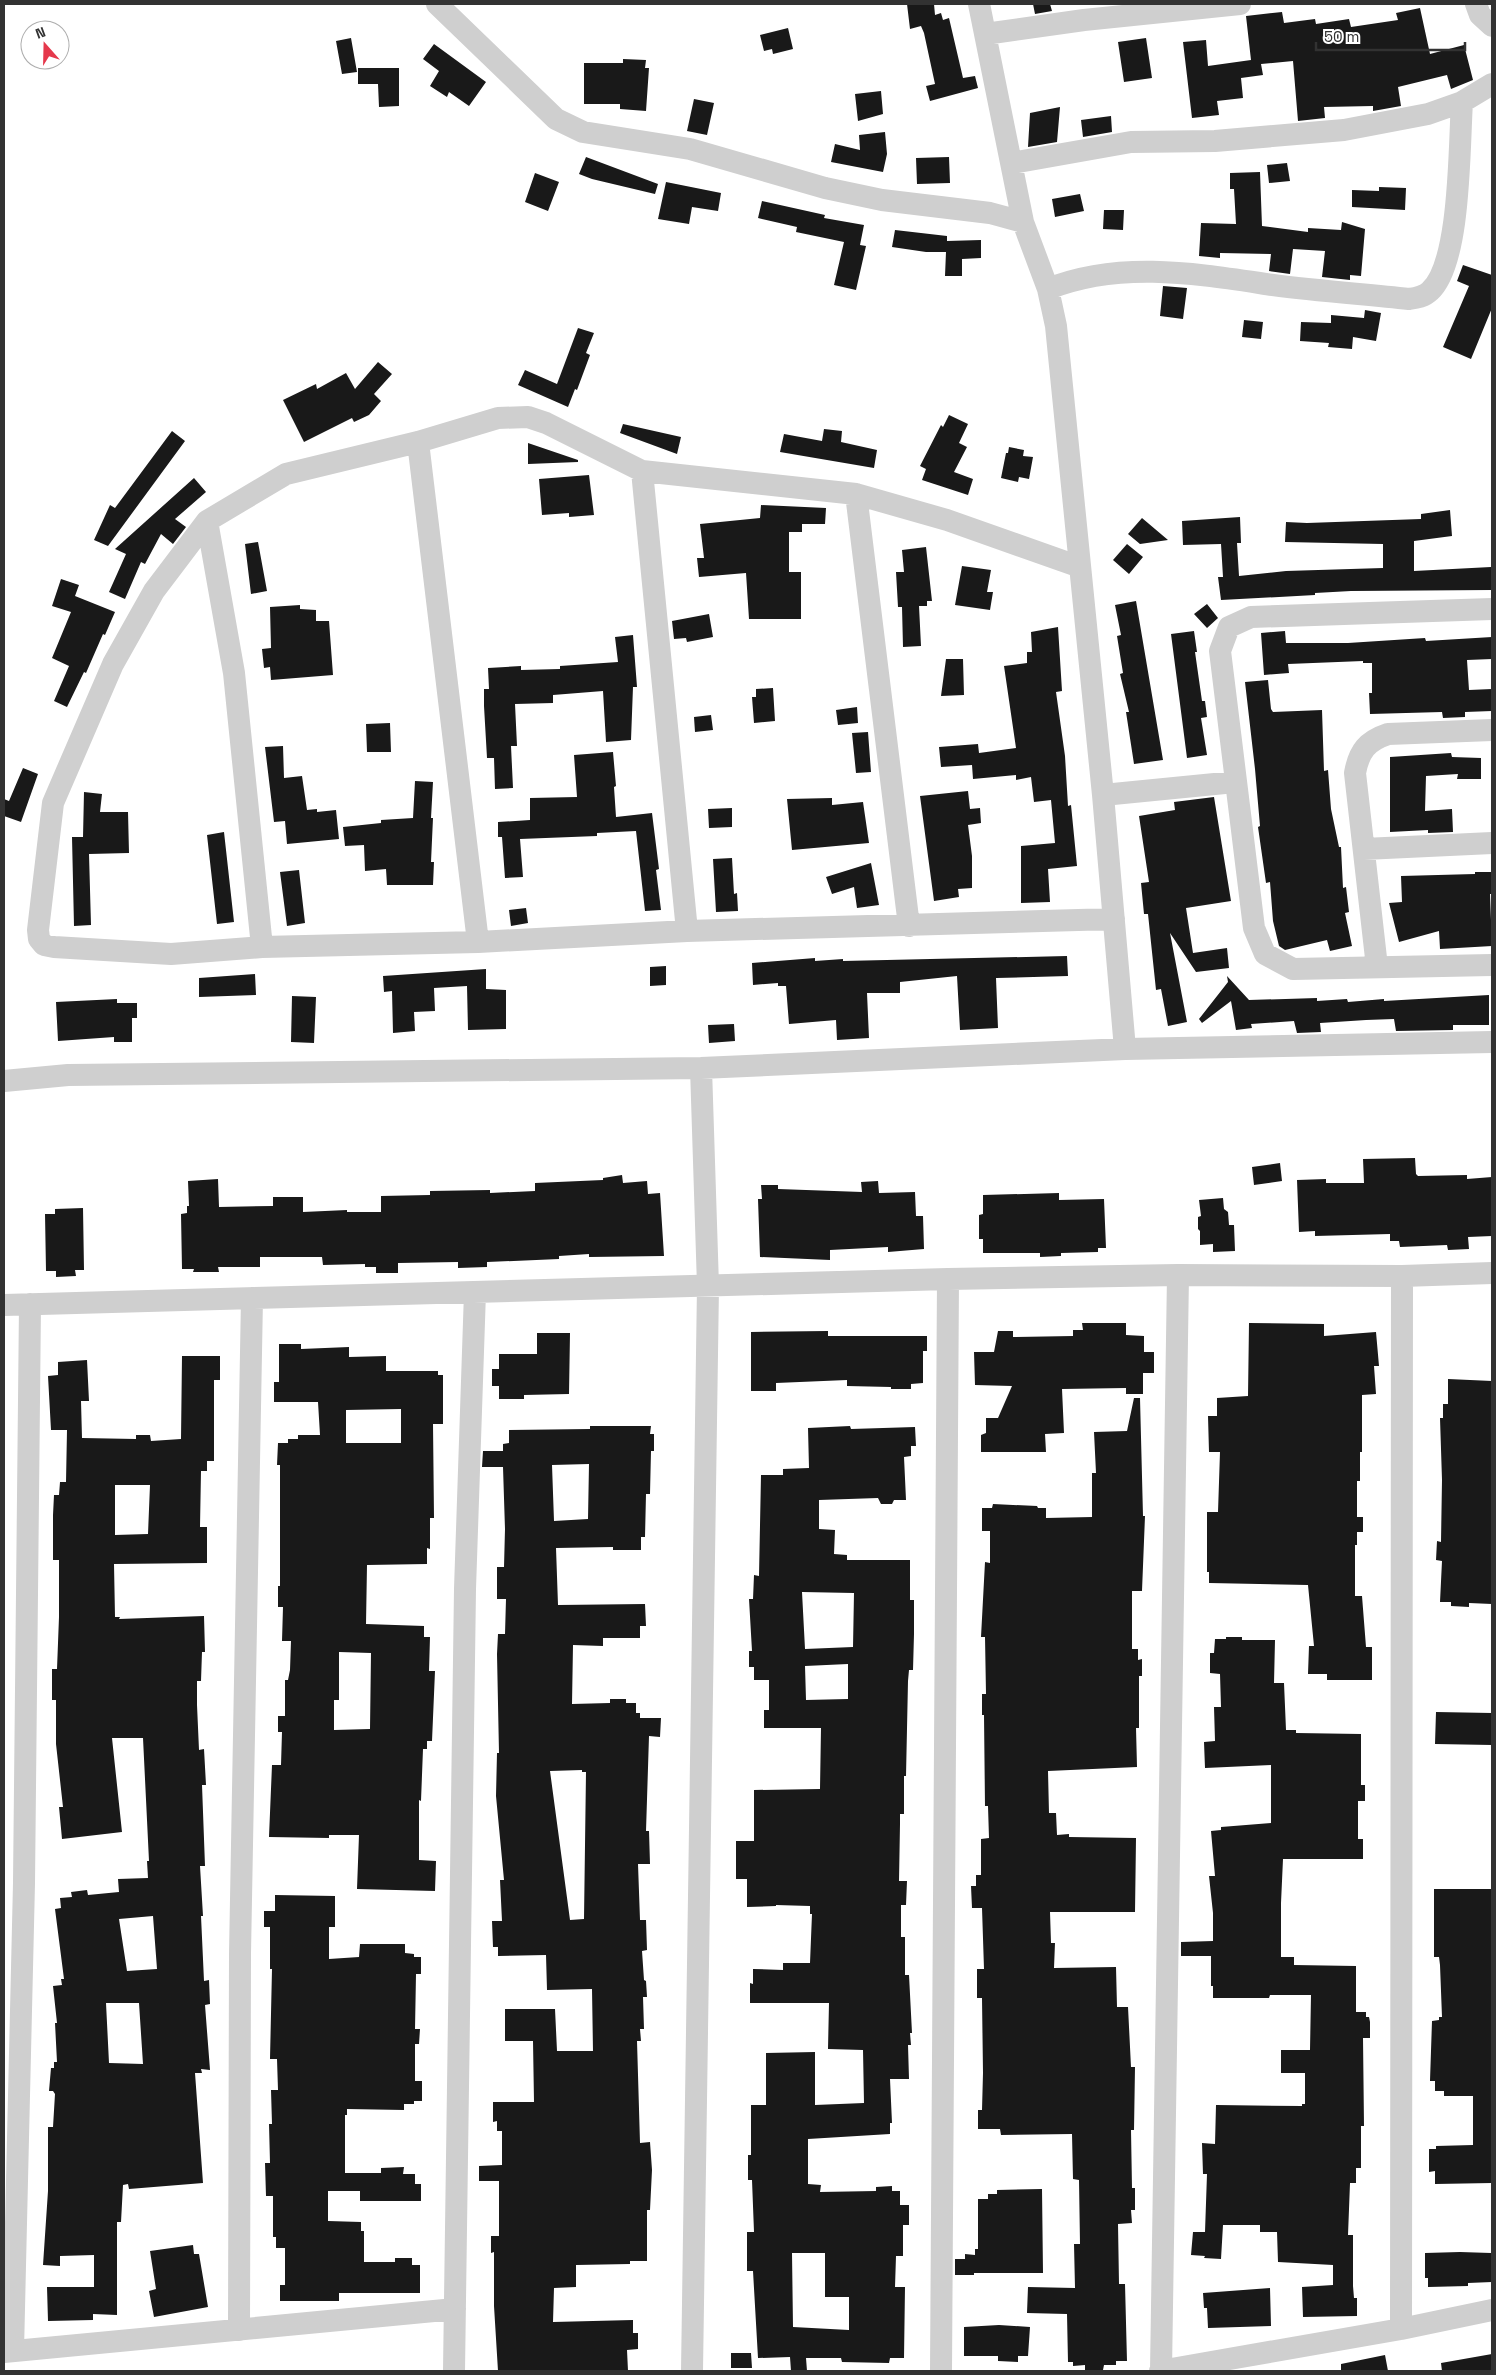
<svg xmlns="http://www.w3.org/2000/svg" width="1496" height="2375" viewBox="0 0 1496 2375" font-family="'Space Grotesk',sans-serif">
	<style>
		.building { fill: #191919; fill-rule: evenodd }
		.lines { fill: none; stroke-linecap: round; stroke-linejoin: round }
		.minor { stroke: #cfcfcf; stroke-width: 22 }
	</style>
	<rect width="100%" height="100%" fill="#fff"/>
	<path class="building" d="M907 4H934L935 15 941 13 943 20 949 18 963 78 975 76 978 88 930 101 926 86 935 84 924 33 921 26 910 29Z
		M1033 4H1050L1052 11 1035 14Z
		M1420 8 1430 54 1464 45 1473 80 1451 89 1447 75 1398 87 1401 106 1373 111V106L1324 107 1325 118 1298 121 1293 61 1261 64 1263 75 1241 78 1243 98 1217 101 1219 115 1192 118 1183 42 1206 40 1208 66 1251 60 1246 16 1282 12 1284 23 1315 19 1316 24 1349 19 1351 27 1398 20 1396 13Z
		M788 28 793 49 773 54 772 49 764 51 760 35Z
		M351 38 357 72 342 74 336 41Z
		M1146 38 1152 78 1124 82 1118 42Z
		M434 44 486 82 469 106 449 92 447 97 430 86 439 71 423 59Z
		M623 59 646 60 645 68H649L646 111 620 109V104H584V63H623Z
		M358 68H399V106L379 107 378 84H358Z
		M881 91 883 114 858 121 855 94Z
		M694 99 714 103 707 135 687 131Z
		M1060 107 1057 142 1028 147 1030 113Z
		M1111 116 1112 132 1083 137 1081 120Z
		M885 132 887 154 883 172 831 162 835 144 860 150 859 135Z
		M586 157 658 184 655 194 592 179 579 174Z
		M949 157 950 183 917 184 916 158Z
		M1287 163 1290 181 1269 183 1267 165Z
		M1260 172 1262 226 1308 232V228L1341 230 1342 222 1365 229 1361 276 1350 275V280L1322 277 1325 251 1293 249 1290 274 1269 271 1271 254 1220 253V258L1199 256 1201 223 1236 224 1234 189H1230V173Z
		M535 173 559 182 548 211 525 202Z
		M666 182 721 193 718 211 692 207 689 224 658 219Z
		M1379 187 1406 188 1405 210 1352 207V190L1379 191Z
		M1080 194 1084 211 1055 217 1052 199Z
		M762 201 825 215 824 218 864 225 860 245 866 246 856 290 834 285 844 242 796 232 797 227 758 218Z
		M1104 210H1124L1123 230 1103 229Z
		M895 230 947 236V241L981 240V258L962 259V276H945L946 252H926L892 247Z
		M1463 265 1492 275V308L1471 359 1443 347 1469 286 1457 281Z
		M1163 286 1187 288 1183 319 1160 316Z
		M1365 310 1381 313 1376 341 1353 337 1352 349 1328 347 1329 343 1300 341 1301 322 1331 323V315L1364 318Z
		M1244 320 1263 322 1261 339 1242 337Z
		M578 328 594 333 586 353 590 355 577 390 575 389 568 407 518 385 525 370 557 384Z
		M378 362 392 374 374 394 381 401 369 415 354 422 352 418 304 442 283 400 316 384 317 389 346 373 355 389Z
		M949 415 968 424 959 443 967 447 954 472 973 479 968 495 922 480 926 469 920 466 941 425 943 427Z
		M623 424 681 437 677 454 620 433Z
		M824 429 842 431 841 442 877 450 874 468 780 452 784 434 822 441Z
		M172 431 185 441 108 546 94 540 110 505 115 508Z
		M528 443 578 460V462L528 464Z
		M1009 447 1024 450 1023 456 1033 457 1029 479 1019 477 1018 482 1001 478 1006 453H1008Z
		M589 475 594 515 569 517V513L542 515 539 479Z
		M194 478 206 492 175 519 186 527 173 544 161 534 145 564 141 562 125 599 109 592 126 554 115 549Z
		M761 505 826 508 825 524H802V532H789V572H801V619H749L746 573 699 577 697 558H704L700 524 760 518Z
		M1450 510 1452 536 1414 541V571L1491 567 1492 590 1351 591 1315 593V595L1221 600 1218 577H1223L1221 544 1183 545 1182 521 1240 517 1241 543H1237L1239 576 1286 571 1383 568V544L1285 542 1286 522 1307 523 1421 519V514Z
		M1142 518 1168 540 1140 544 1128 534Z
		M258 542 267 591 251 594 245 544Z
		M1127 544 1143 557 1129 574 1113 560Z
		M926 547 932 601H927V606H919L921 646 903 647 902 607H898L896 572H904L902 550Z
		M962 566 991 570 987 592H993L990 610 955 605Z
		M61 579 79 585 75 596 115 612 105 635 103 634 86 673 84 672 67 707 54 701 69 666 52 658 71 612 52 606Z
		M1136 601 1163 760 1134 764 1126 712H1129L1120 674 1123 673 1117 636 1121 635 1115 605Z
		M1207 604 1218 618 1207 628 1194 614Z
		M300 605V609L316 610V621H329L333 675 271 680 270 667 264 668 262 649 271 648 270 607Z
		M709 614 713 637 687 642 686 638 674 639 672 621Z
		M1058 627 1062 691 1056 692 1065 756 1068 806 1071 805 1077 866 1048 869 1050 902 1021 903V846L1055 843 1051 800 1034 802 1031 777 1016 780V775L973 779 972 765 941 767 939 747 978 744 979 753 1016 748 1004 666 1027 663V652H1032L1031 632Z
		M1194 631 1197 652H1195L1202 701H1205L1207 717 1201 718 1207 755 1187 758 1171 634Z
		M1285 631 1286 643H1348L1425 638 1426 641 1492 637V659L1467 660 1469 690 1492 689V711L1465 712V717L1443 718 1442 712 1370 714 1369 693H1372V663H1363V661L1288 664 1289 673 1264 675 1261 633Z
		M633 635 637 687H633L631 740 606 742 603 691 553 695V703L515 704 517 746H511L513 788 495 789 494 758H487L484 706V689H489L488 668 521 666V670L560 669V666L618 662 615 637Z
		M946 659H963L964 695 941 696Z
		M1268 680 1271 709 1273 712 1322 710 1324 771 1328 770 1331 809 1339 847H1341L1343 888 1346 887 1349 912 1345 913 1352 946 1330 951 1327 940 1285 950 1279 946 1273 921 1270 882 1266 883 1258 827 1260 826 1255 769 1245 682Z
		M773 688 775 721 754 723 752 697H756V689Z
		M857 707 858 723 838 725 836 710Z
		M711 715 713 730 695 732 694 717Z
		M390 723 391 752H367L366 724Z
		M868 732 871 772 856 773 852 733Z
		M283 746 284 778 302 776 307 810 317 809V812L336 810 339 839 287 844 285 821 274 822 265 747Z
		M613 752 616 786 614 787 616 817 652 813 659 869 656 870 661 910 645 911 636 831 597 833V836L520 839 523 877 505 878 502 837H498V822L530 820V798L577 797 574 755Z
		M1451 753 1452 757 1481 758V779H1457L1458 774 1426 776 1425 811 1452 809 1453 832 1428 833V830L1390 832V757Z
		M23 768 38 774 21 822 4 816V799L9 801Z
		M415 781 433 782 431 818H433L431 862H434L433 885H387L386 869 365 871 364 845 345 846 343 827 381 823V820L413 818Z
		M968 791 970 809 980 808 981 823 968 825 972 856V888L958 889 959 897 934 901 920 796Z
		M84 792 102 794 100 812H128L129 853 89 854 91 925 74 926 72 837H83Z
		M1214 797 1231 901 1186 908 1193 953 1227 948 1229 968 1196 972 1170 933 1187 1022 1168 1026 1161 989 1156 990 1148 914H1144L1141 883 1149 882 1139 816 1175 810 1174 802Z
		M832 798V805L863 802 869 843 792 850 787 799Z
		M732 808V827L709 828 708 809Z
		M224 832 234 922 217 924 207 835Z
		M732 858 734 894 737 893 738 911 716 912 713 859Z
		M871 863 879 905 857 908 854 887 832 894 826 877Z
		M299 870 305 923 287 926 280 872Z
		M1475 872H1492V894H1490L1492 946 1440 949 1439 931 1399 942 1389 903 1402 902 1401 876 1475 874Z
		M526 908 528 923 511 926 509 910Z
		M1067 956 1068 976 996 978 998 1028 960 1030 957 976 900 982V993H867L869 1038 837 1040 836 1020 789 1024 786 986H778V983L753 985 752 963 815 958V961L843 959V961Z
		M666 966V985L650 986V967Z
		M486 969V989L506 990V1029L468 1030 467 986 434 988 435 1011 414 1012 415 1031 393 1033 392 991 384 992 383 976Z
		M255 974 256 995 199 997V978Z
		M1227 976 1249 1000 1317 998V1001L1347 999 1348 1002 1384 999V1001L1489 995V1025H1453V1030L1396 1031 1394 1019 1366 1020 1320 1023 1321 1032 1297 1033 1294 1021 1251 1024 1252 1028 1236 1030 1231 1001 1202 1023 1199 1019 1228 982Z
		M292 996 316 997 314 1043 291 1042Z
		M117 999V1003H137V1018H132V1042H114V1037L58 1041 56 1002Z
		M734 1024 735 1041 709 1043 708 1025Z
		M1415 1158 1416 1174 1418 1176 1467 1175V1179L1492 1177V1236L1468 1237 1469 1249 1448 1250 1447 1245 1400 1247 1399 1241H1390V1234L1315 1236V1231L1299 1232 1297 1180 1326 1179V1183H1364L1363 1159Z
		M1280 1163 1282 1181 1254 1185 1252 1167Z
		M622 1175 623 1183 647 1181 648 1194 660 1193 664 1256 589 1257V1254L559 1256V1259L487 1262V1267L458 1268V1262L398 1263V1273H376V1267H365V1264L323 1265 322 1257H260V1267H218L219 1272H193L194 1269H182L181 1214 187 1213V1206H189L188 1181 218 1179 219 1207 273 1206V1197H303V1212L347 1210V1212H381V1196L430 1195V1191L490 1190V1193L535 1191V1183L603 1180V1178Z
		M878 1181 879 1193 915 1192 916 1216H923L924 1249 888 1252V1247L830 1250V1260L760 1257 758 1199H762L761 1185H778V1189L862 1192 861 1182Z
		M1059 1193V1200L1104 1199 1106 1248H1098V1252L1061 1253V1256L1040 1257V1253H983V1239H979V1215L983 1214V1195Z
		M1223 1198 1224 1209 1228 1212 1229 1225H1234L1235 1251 1213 1252V1244L1200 1245V1231L1198 1229V1217L1201 1216 1199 1200Z
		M83 1208 84 1270H75L76 1276 56 1277V1271H46L45 1214H55V1209Z
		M1082 1323H1126V1335L1144 1336V1352H1154V1373H1143V1394H1126V1388L1062 1389 1064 1433 1045 1434 1046 1452H981V1435L986 1433V1418H998L1012 1386 975 1385 974 1352H994L998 1331H1013V1337L1073 1336V1330H1083Z
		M1249 1323 1324 1324V1336L1376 1332 1379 1366H1374L1376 1394 1362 1395V1452H1360V1481H1357V1517H1363V1532H1357V1545H1355V1596H1362L1366 1647H1372V1680H1327V1674H1308L1309 1646H1314L1308 1585 1209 1583V1572H1207V1512H1218L1220 1452H1209L1208 1416H1217V1398L1248 1396Z
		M828 1331V1336H927V1351H923V1383L911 1384V1389H891V1387L847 1386V1380L776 1383V1391H751V1332Z
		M537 1333H570L569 1394 524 1395V1399H499V1386H492V1369H499V1354H537Z
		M279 1344H301V1349L349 1347V1357L386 1356V1371H438V1375H443V1424H433L434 1518H430V1549L427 1548V1564L367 1565 366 1624 424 1626V1637H430L429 1671H435L432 1741H427V1749H423L421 1801 419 1800V1860L436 1861 435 1891 357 1889 359 1835H329V1838L269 1837 272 1765H281L282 1732H278V1716H285V1680H288L290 1670 291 1641H282L283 1607H278V1586H280V1465H277L278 1443H288V1439H298V1435H320L318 1402H274V1382H279ZM401 1409V1443H346V1410ZM339 1652 371 1653 370 1729 334 1730V1700H339Z
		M182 1356H220V1380H214V1461H207V1471H201L200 1527H207V1563L114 1564 115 1617H120L119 1619 204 1616 205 1652H202L201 1681H197V1705L199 1750 204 1749 206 1785H202L205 1866H200L203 1916H201L204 1981 209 1980 210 2004 205 2005 210 2070 201 2069 202 2073H195L203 2183 129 2189 128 2184 123 2185 121 2222H117V2315L93 2314V2320L48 2321 47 2287H94V2255L60 2256V2266L43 2265 48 2191V2127H53L55 2094 53 2091H49L51 2068H54V2062H57L55 2023H57L53 1986 62 1985 61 1979H64L55 1909 61 1908 60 1898 72 1897 71 1892 87 1890 88 1895 119 1892 118 1879 148 1878 147 1861H149L143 1738H112L122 1832 62 1839 59 1807H63L56 1744V1700H52V1669H57L59 1617V1560H53V1515L54 1495H59L60 1482H66L67 1430H51L48 1376 58 1375V1362L87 1360 89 1401H81L82 1438 136 1439V1435H150L151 1441 181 1439ZM115 1485H150L148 1534 115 1535ZM153 1916 157 1969 127 1971 119 1919ZM106 2003H139L143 2064 109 2063Z
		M1448 1379 1492 1381V1604L1469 1603V1607L1451 1606V1602H1440L1442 1561 1436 1560 1437 1541 1441 1542 1442 1480 1440 1418H1443V1404H1448Z
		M1134 1398H1140L1143 1516H1145L1142 1591H1132V1649H1138V1660L1142 1659V1676H1139V1728H1136L1137 1767 1048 1771 1049 1813H1056L1057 1835 1069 1834V1837L1136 1838 1135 1912H1050L1051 1943H1055L1054 1968 1116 1967 1117 2007H1128L1131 2067H1135L1134 2130H1131L1132 2188H1135V2210H1131L1132 2223 1118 2224 1119 2284H1125L1127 2361H1116V2365H1104L1103 2370 1085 2371V2365L1073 2366V2362H1068L1067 2314 1027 2313 1028 2287 1075 2288 1074 2244H1080L1079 2180 1073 2179 1072 2134 1001 2135 1000 2129H978V2110H982L983 2073 982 1998H977V1969H984L982 1908H972L971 1886H976V1875H981V1839L989 1838 988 1806H985L984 1715H982V1694H986L985 1637H981L985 1562 990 1563V1531H982V1508H992L993 1504 1037 1506 1038 1508H1046V1518L1092 1517V1473H1096L1094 1432 1127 1431Z
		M590 1426H651L650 1434H654V1451H651L650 1494H646L645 1537H641V1550H613V1547L556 1548 558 1605 645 1604 646 1626H640V1638H603V1646L573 1645 572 1704 610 1703V1699H626V1703H636V1713H640V1718H661L660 1737 649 1736 646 1831H649L650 1864H638L640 1920H646L647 1950 642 1951 644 1980 646 1981 647 1997H643L644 2029H640L641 2041H637L640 2143 650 2142 652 2170 650 2210H647V2261H630V2264L576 2265V2287L554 2288 553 2322 633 2320V2333H638V2349L627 2350 628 2371H498L494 2306V2252L491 2253V2236H499V2181H479V2166L502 2165V2131H497V2121L493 2122V2102H534L533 2041H505V2009H555L557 2051H593L592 1989 547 1990 546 1955 498 1956V1947H493L492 1921H502L500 1880H504L496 1796 497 1753H499L497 1654 498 1634H505L506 1599H497V1567H504L505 1529 503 1467H482L483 1451H503V1444L509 1443V1430L590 1429ZM589 1464 588 1519 554 1521 552 1465ZM582 1770V1772H586L584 1919 570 1920 550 1771Z
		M850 1426 851 1429 915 1427 916 1446H911V1456L904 1457 906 1500H894L892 1504H881L878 1498 819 1500V1529L835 1530 834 1554 847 1555V1560H910V1600H914V1634L913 1670H909L908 1681 906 1776H904V1814H900V1824L899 1881H907L906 1905H901V1937H905V1975H909L912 2033H910L911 2045H908L909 2079H890L892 2123H890V2134L808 2139V2184L821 2185 820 2192 876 2191V2187L892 2186V2191H900V2205H909V2225H903V2256H896L895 2287H905L904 2358H890L889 2363 842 2362 841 2358H806L807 2371H791L790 2357 758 2358 753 2271H747V2232H754L752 2180H748V2155H751V2105H766V2053L815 2052V2105L864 2103 863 2050 828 2049 829 2003H750V1983L753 1984V1969L783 1970V1963H810L812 1914H810V1906L776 1905V1906L747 1907V1879H736V1841H754V1790L820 1789 821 1728H764V1710H769V1680H754V1667H749V1651H752L749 1599H753L754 1575 759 1576 761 1475H783V1469L809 1468 808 1428ZM802 1592 854 1593 853 1647 805 1649ZM848 1664V1699L806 1700 805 1666ZM792 2253H825V2297H849V2330L793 2327Z
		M1226 1637H1242V1640H1275L1274 1683H1284L1286 1730H1296V1733L1361 1734V1785H1365V1801H1358V1839H1363V1859H1283L1281 1903V1957H1294V1965L1356 1966V2012H1366V2017H1369L1370 2022V2038H1363L1364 2126H1361V2168H1356V2183H1350L1348 2235H1353V2286L1354 2298H1357V2316L1303 2317 1302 2287 1333 2285V2265L1278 2262 1277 2232H1260V2225H1223L1221 2259 1204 2258 1205 2256 1191 2255 1193 2232H1205L1207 2174H1203L1202 2143 1215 2144 1216 2105 1302 2106V2104H1305V2073H1281V2050H1310L1311 1995H1270L1269 1998H1213V1986H1211V1956H1181V1942L1213 1941V1913L1209 1876H1215L1211 1831 1221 1830V1827L1271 1823V1765L1205 1768 1204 1742 1215 1741 1214 1707H1221L1220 1674 1210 1673V1653H1214L1215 1639H1226Z
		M1436 1712 1492 1713V1745L1435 1744Z
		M1434 1889H1492V2183L1435 2184V2171L1429 2172V2149H1436V2146L1473 2145V2096H1444V2091H1435V2081H1430L1432 2021 1439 2020V2017H1442L1440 1965 1439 1957H1434Z
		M275 1895 335 1896V1927H329V1959L359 1957 360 1944H405V1953L414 1954V1957H421V1974H416L415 2029H420L419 2044H415V2081H422V2101H414V2104H404V2110L347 2109V2115H345V2173H381V2168L404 2167 403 2174H415V2184H421V2201H360V2191H328V2221L361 2222V2231H364V2262H395V2258H412V2265H420V2293H339V2301H280V2285H285V2248H276V2237H273V2196H266L265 2163H270L269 2124H272L271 2090H278L277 2059H270L272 1969H270V1927H264V1911H275Z
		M1042 2189 1043 2273H974V2275H955V2259H965V2254L975 2255V2249H978V2199H988V2194H997V2190Z
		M193 2245 194 2254H199L208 2307 154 2317 149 2291 156 2289 150 2251Z
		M1460 2252 1491 2253 1492 2282 1468 2283V2286L1428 2287V2278H1425V2253Z
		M1270 2288 1271 2326 1208 2328 1207 2308H1204L1203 2293Z
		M999 2325 1030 2327 1028 2356H1018V2362L998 2361V2356H964V2327Z
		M731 2353H751L752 2368H731Z
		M1492 2354V2371H1442L1441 2363Z
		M1385 2355 1388 2371H1341V2364Z"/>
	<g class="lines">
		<path class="minor" d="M437 4 556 119 583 132 690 149 825 188 882 200 990 213 1023 222
			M979 4 1023 222 1048 289 1056 326 1103 795 1125 1049
			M1476 4 1480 15 1492 26
			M985 34 1084 20 1240 4
			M1012 163 1131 142 1215 141 1344 130 1428 114 1462 102 1492 84
			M1048 289C1121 260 1198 274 1273 285 1318 291 1363 294 1409 299 1416 298 1424 297 1430 291 1461 263 1459 145 1462 102
			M418 442 478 942
			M642 471 687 931
			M856 494 909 926
			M207 521 234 673 262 947
			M1080 567 947 520 856 494 642 471 546 423 528 417 498 418 418 442 286 474 207 521 154 591 113 664 53 803 38 930 39 939 44 945 54 947 171 954 262 947 478 942 687 931 1114 919
			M1492 609 1251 617 1229 627 1220 651 1254 928 1265 954 1293 969 1492 965
			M1103 795 1235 782
			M1364 849 1492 843
			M1377 967 1355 773C1359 751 1367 741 1388 734L1492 730
			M4 1081 68 1075 701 1068 1125 1049 1492 1042
			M4 1305 948 1279 1178 1275 1402 1276 1492 1273
			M1401 2329 1402 1276
			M239 2330 240 1954 252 1298
			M13 2351 24 1883 30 1304
			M4 2352 455 2309
			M454 2371 465 1589 475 1292
			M692 2371 708 1286 701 1068
			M941 2371 948 1279
			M1160 2371 1401 2329 1492 2310
			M1161 2371 1178 1275"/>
	</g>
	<rect width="1496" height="2375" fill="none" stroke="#323232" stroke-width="10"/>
	<g transform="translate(45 45) rotate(340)"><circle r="24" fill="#ffffff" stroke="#adadad"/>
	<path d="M0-4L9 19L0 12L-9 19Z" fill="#e5384c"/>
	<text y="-8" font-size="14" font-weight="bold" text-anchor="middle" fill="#323232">N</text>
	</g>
	<path d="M1316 42v8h149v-8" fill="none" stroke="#323232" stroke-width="2.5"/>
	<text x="1324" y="42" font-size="15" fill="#323232" stroke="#ffffff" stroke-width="4" paint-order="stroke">50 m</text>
</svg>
